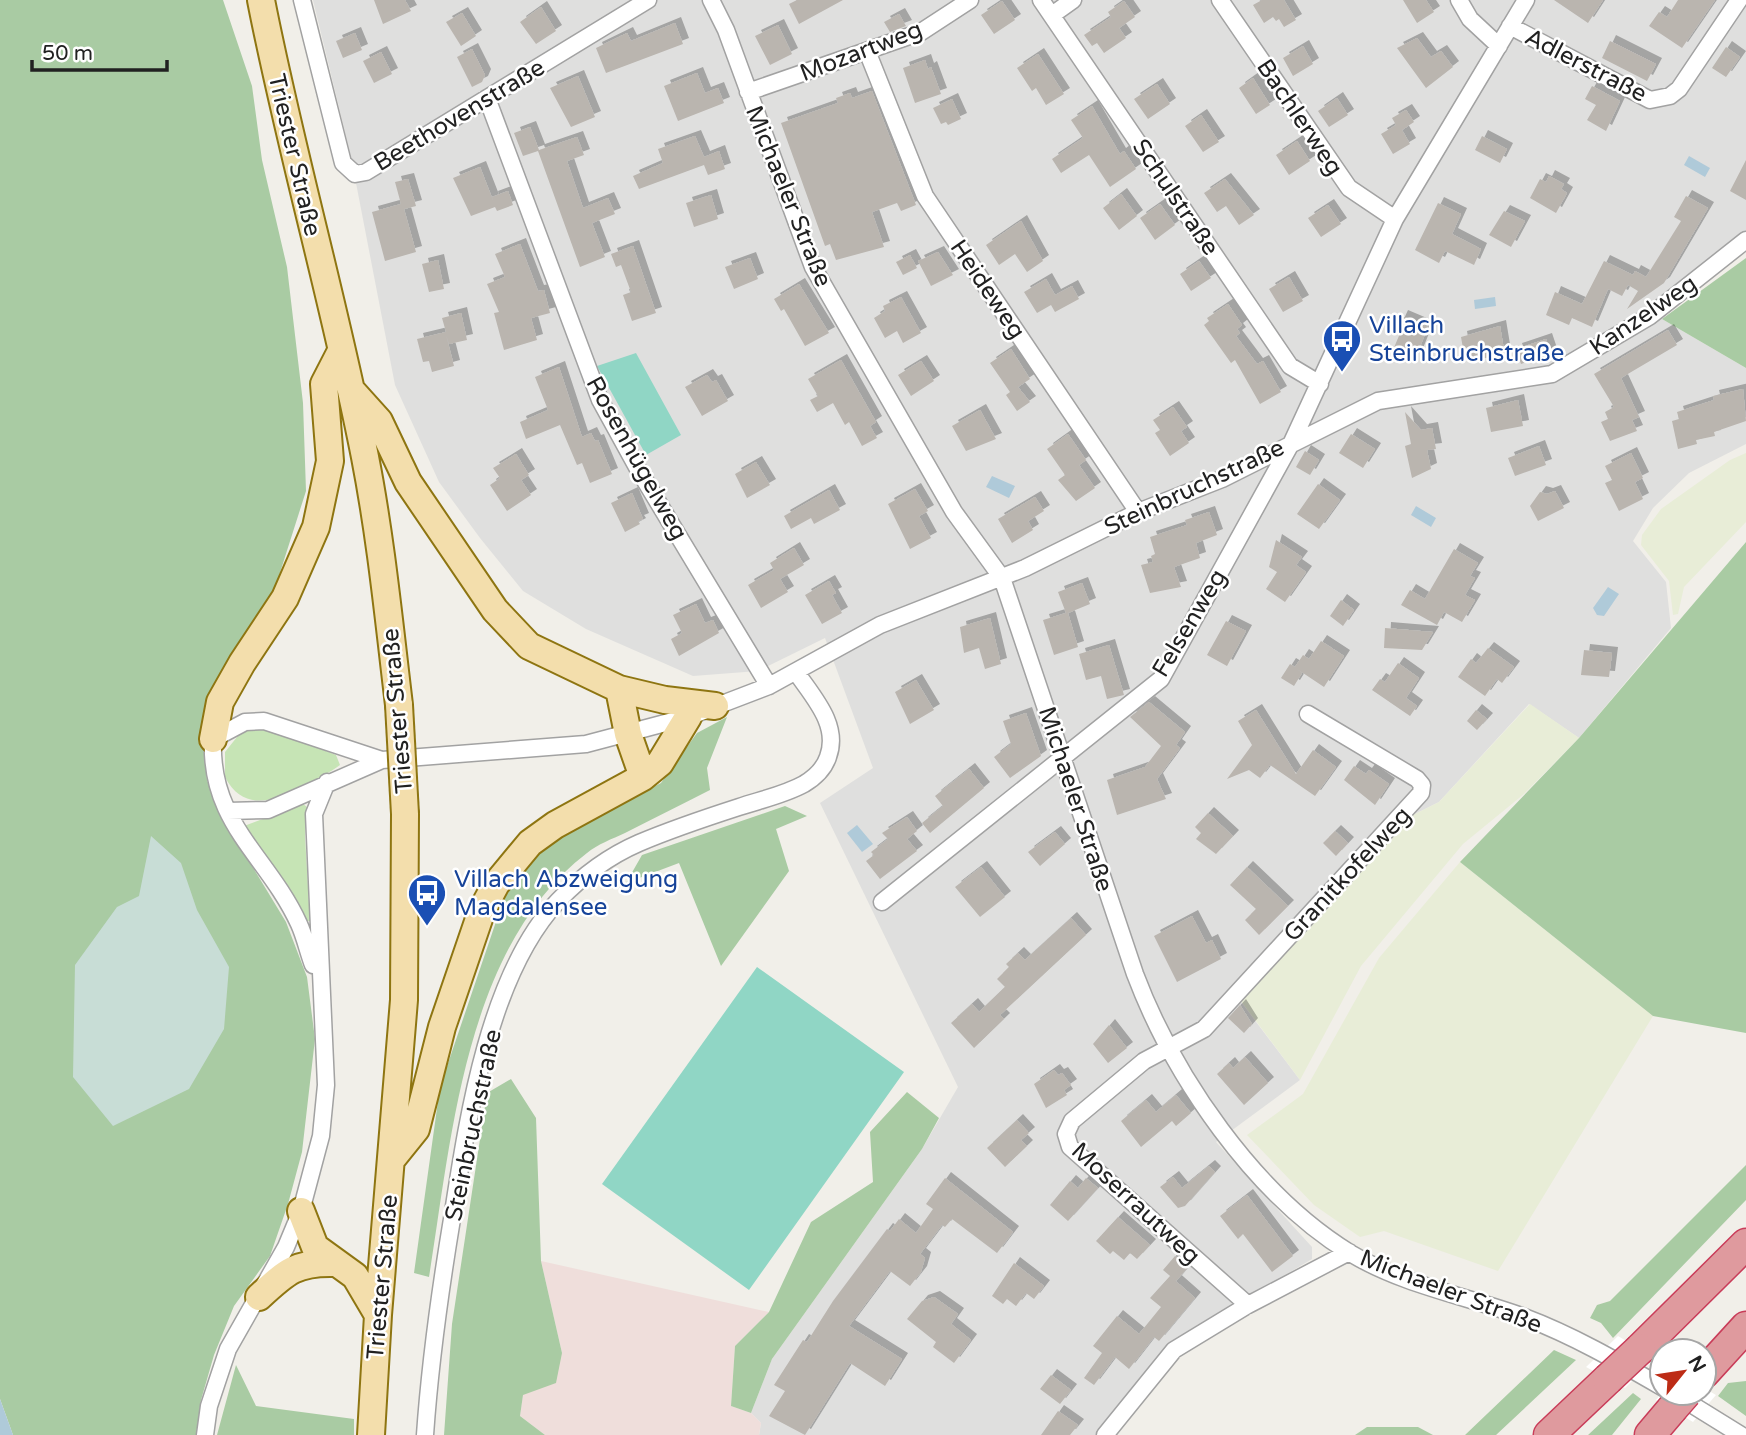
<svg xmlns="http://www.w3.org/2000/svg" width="1746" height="1435" viewBox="0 0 1746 1435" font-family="'Varela Round',sans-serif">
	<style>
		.residential { fill: #dfdfde }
		.commercial { fill: #efdedb }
		.farmland { fill: #e8edd7 }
		.grass { fill: #c6e4b5 }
		.forest { fill: #a9cba3 }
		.wetland { fill: #c8ddd6 }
		.pitch { fill: #90d6c5 }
		.water { fill: #afcad9 }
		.pier { fill: #fff }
		.building { fill: #bab5af; filter: url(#shadow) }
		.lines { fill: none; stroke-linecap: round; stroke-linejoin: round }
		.street-casing { stroke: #a2a2a2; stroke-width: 19 }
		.primary-casing { stroke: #8e7511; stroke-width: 30 }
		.highway-casing { stroke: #c93c59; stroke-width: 33 }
		.street { stroke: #fff; stroke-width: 16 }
		.primary { stroke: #f3deac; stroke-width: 26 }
		.highway { stroke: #df9a9e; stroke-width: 30 }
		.primary-bridge-casing { stroke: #8e7511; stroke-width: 30; stroke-linecap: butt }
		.highway-bridge-casing { stroke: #c93c59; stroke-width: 33; stroke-linecap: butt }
		.primary-bridge { stroke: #f3deac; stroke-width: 26 }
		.highway-bridge { stroke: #df9a9e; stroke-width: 30 }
		.labels { text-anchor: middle; stroke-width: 5; stroke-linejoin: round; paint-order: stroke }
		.street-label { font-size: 24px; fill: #212121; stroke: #fff }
		.transit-label { font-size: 24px; fill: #164399; stroke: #fff; text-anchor: start }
	</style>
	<defs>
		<filter id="shadow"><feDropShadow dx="6" dy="-6" stdDeviation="0" flood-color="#0004"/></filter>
	</defs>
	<rect width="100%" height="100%" fill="#f1efe9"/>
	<path class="residential" d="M313 0H1746V241L1662 319 1746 368V444L1689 473 1653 508 1633 541 1666 582 1671 628 1579 738 1529 704 1439 802 1413 815 1241 1002 1300 1080 1216 1142 1312 1247V1259L1170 1343 1101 1435H759L761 1423 751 1413 772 1359 922 1149 958 1087 820 803 873 768 825 638 758 671 693 676 586 629 523 591 480 538 439 482 395 385 351 157Z"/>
	<path class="commercial" d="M541 1261 769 1312 735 1346 731 1406 751 1413 761 1423 759 1435H545L520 1416 523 1394 562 1353Z"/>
	<path class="farmland" d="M1746 453V522L1684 587 1678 614 1673 615 1669 581 1641 545 1642 535 1661 509 1730 460Z
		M1530 704 1579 738 1524 794 1463 844 1361 966 1300 1080 1241 1001 1413 815 1439 802Z
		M1460 862 1653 1016 1498 1271 1384 1231 1360 1237 1314 1205 1247 1135 1303 1094 1379 958Z"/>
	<path class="grass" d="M266 728 336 755 340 765C330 773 317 778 306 785 277 800 244 814 225 777V752L241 732Z
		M303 804 307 807 305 836 310 921H306L244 826Z"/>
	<path class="forest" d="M0 0H223L252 86 262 160 287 267 303 403 306 491 277 582 203 726 207 780 221 815 286 922 307 977 315 1039 302 1152 288 1204 270 1256 234 1306 214 1355 201 1400 196 1435H13L0 1399Z
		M1746 258V368L1662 319Z
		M1746 542V1033L1653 1016 1460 862 1579 738Z
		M727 717 707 768 710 790C682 804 653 819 625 833 612 839 598 844 587 853 465 946 452 1136 429 1277L414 1273 440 1087 504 898 533 857 573 828 661 783 697 733Z
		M785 806 807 816 776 829 789 871 721 966 679 863 626 883 642 855Z
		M511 1079 536 1118 541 1261 562 1353 556 1383 523 1395 520 1416 545 1435H444L452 1324 487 1093Z
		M907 1092 939 1118 922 1149 772 1359 751 1413 731 1406 735 1346 769 1312 811 1222 873 1182 870 1132Z
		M1746 1165V1200L1613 1338 1601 1323 1590 1318 1597 1305 1610 1301Z
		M1554 1350 1576 1360 1496 1435H1465Z
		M236 1365 256 1406 354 1419V1435H217Z
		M1746 1381V1416L1718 1396 1728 1383Z
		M1633 1393 1641 1399 1612 1435H1588Z
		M1367 1427H1418L1433 1435H1355Z"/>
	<path class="wetland" d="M151 836 181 863 197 910 229 967 224 1029 189 1089 113 1126 73 1077 75 965 117 907 139 896Z"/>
	<path class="pitch" d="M636 353 681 435 646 455 597 366Z
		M757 967 904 1072 749 1290 602 1184Z"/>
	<path class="water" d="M1689 156 1710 168 1705 177 1684 165Z
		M1495 297 1496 306 1475 309 1474 300Z
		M992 476 1015 486 1009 498 986 487Z
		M1416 506 1436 518 1431 527 1411 515Z
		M1608 587 1619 594 1604 616 1597 615 1593 608Z
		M857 825 873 844 862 852 847 833Z
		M0 1399 13 1435H0Z"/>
	<path class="pier" d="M1618 1336 1655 1358 1625 1388 1586 1367Z
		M1704 1388 1716 1395 1693 1422 1656 1400 1662 1393H1704Z"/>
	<path class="building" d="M374 0H405L411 11 383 24Z
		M797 0H843L799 24 789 4Z
		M1262 0H1284L1296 20 1284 27 1279 19 1276 21 1273 17 1264 23 1253 5Z
		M1403 0H1426L1434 12 1417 23Z
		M1554 0H1603L1588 23Z
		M1678 0H1715L1682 48 1649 26 1659 12 1667 17Z
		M1002 1 1015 20 994 34 981 15Z
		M1124 1 1135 17 1119 28 1126 38 1104 53 1097 43 1092 46 1084 35 1111 17 1108 12Z
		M541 7 556 31 536 44 520 22Z
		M462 13 476 36 461 46 446 22Z
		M899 14 906 26 890 32 884 22Z
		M675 23 683 44 606 73 596 48 627 33 631 41Z
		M778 25 792 54 770 65 755 36Z
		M355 33 362 50 343 58 336 41Z
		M1417 38 1431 57 1441 51 1453 67 1426 88 1397 48Z
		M1610 41 1656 64 1647 81 1602 58Z
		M1303 46 1313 64 1293 76 1283 58Z
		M1726 47 1740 57 1726 77 1712 68Z
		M472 49 485 75 482 82 472 87 457 57Z
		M381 52 392 74 374 83 363 61Z
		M1038 54 1064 94 1046 105 1036 88 1032 91 1017 68Z
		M925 60 928 69 931 67 941 94 915 103 903 68Z
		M697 73 705 93 718 88 724 103 678 121 664 86Z
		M578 76 595 117 571 127 550 88Z
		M1253 78 1270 105 1256 114 1239 88Z
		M1157 84 1170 104 1148 119 1134 99Z
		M1592 86 1620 101 1606 131 1587 120 1596 105 1585 99Z
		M872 91 916 205 901 211 897 203 872 212 884 247 836 260 830 244 825 246 781 123 838 103 836 98 850 93 852 98Z
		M1337 98 1348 115 1329 127 1318 111Z
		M952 99 961 119 948 125 946 122 941 124 933 108Z
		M1092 106 1120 154 1124 151 1136 169 1110 187 1089 155 1061 173 1052 159 1083 138 1071 120Z
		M1406 110 1414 122 1402 130 1410 144 1393 154 1381 134 1396 125 1392 118Z
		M1201 115 1219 142 1203 152 1185 126Z
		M530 127 539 150 577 137 584 155 567 161 583 208 608 198 615 214 592 223 605 257 580 267 538 151 523 156 514 133Z
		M695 136 704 157 719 151 725 169 708 175 704 165 639 189 633 176 663 163 658 149Z
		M1482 136 1507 149 1500 163 1475 150Z
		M1297 141 1310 161 1289 175 1276 155Z
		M1746 160V200L1730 191Z
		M480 167 494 203 492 197 508 191 513 205 497 211 495 207 471 216 453 178Z
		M1549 176 1564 184 1561 189 1567 193 1556 213 1530 198 1540 179 1546 182Z
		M408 179 416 206 404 209 416 252 385 261 372 212 401 204 395 182Z
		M1225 179 1254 215 1239 225 1226 206 1217 212 1204 193Z
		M1121 194 1137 216 1119 230 1103 208Z
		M711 195 718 219 694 227 686 203Z
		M1686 196 1708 208 1664 283 1627 309 1638 291 1628 285 1622 296 1608 289 1592 327 1572 318 1569 325 1546 315 1555 292 1582 304 1604 261 1633 275 1635 271 1646 277 1681 221 1674 217Z
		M1438 203 1461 214 1452 234 1481 249 1474 265 1445 251 1439 263 1415 250Z
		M1160 204 1175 225 1155 240 1140 218Z
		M1328 205 1341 224 1321 237 1308 218Z
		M1504 211 1525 221 1511 247 1489 235Z
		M1021 221 1043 261 1027 272 1015 254 999 265 986 245Z
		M520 244 538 291 544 290 550 313 531 318 537 340 504 350 494 313 499 312 487 284 505 277 495 254Z
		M633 246 656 313 632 321 623 295 631 292 621 265 616 267 611 254Z
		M938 252 953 275 931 286 918 261Z
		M910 255 917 268 903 275 896 262Z
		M750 258 758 279 734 289 725 267Z
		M438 260 444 289 429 292 422 264Z
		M1199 261 1211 278 1191 291 1180 274Z
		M1289 277 1303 301 1283 312 1269 289Z
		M1046 279 1055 295 1072 286 1079 299 1055 312 1051 305 1037 313 1024 292Z
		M799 284 829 333 805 346 784 309 781 311 774 299Z
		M901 297 921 333 903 343 897 331 885 338 874 318 885 311 883 306Z
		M1228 304 1242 325 1237 329 1240 333 1236 336 1257 364 1263 361 1281 392 1260 404 1235 360 1231 363 1204 325 1209 321 1207 318Z
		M461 313 467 340 449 344 446 335 454 366 432 372 429 361 423 362 417 339 446 332 442 318Z
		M1402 316 1428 327 1415 359 1393 350 1401 331 1396 329Z
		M1500 326 1505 356 1465 360 1461 337Z
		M1668 330 1677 345 1621 378 1639 417 1632 420 1637 431 1610 441 1601 422 1608 419 1605 412 1614 407 1594 374Z
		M1546 339 1551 354 1521 364 1516 349Z
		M1011 349 1030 379 1018 387 1030 402 1017 411 1006 395 1010 392 990 363Z
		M841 360 876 422 870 426 877 438 862 446 849 422 845 425 833 403 817 412 810 400 818 396 808 379Z
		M921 361 934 381 911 396 898 375Z
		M559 367 582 437 591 433 595 441 598 440 612 474 590 483 582 463 577 465 560 425 526 439 520 422 548 410 535 377Z
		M707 375 712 382 716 380 728 401 702 416 685 387Z
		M1743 389 1746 421 1714 432 1715 436 1696 440 1697 444 1678 449 1672 421 1679 419 1677 412 1714 400 1713 396Z
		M1518 400 1523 426 1491 432 1486 408Z
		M1173 407 1187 427 1181 431 1189 443 1170 456 1155 433 1160 430 1153 420Z
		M980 410 996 439 966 451 952 426Z
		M1405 412 1421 430 1432 428 1436 449 1427 450 1431 469 1412 478 1405 446 1411 444Z
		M1068 434 1086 460 1079 465 1095 488 1076 501 1058 480 1065 475 1047 449Z
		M1351 434 1375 449 1363 468 1339 453Z
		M1539 446 1546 465 1515 476 1508 458Z
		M1305 451 1319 460 1310 475 1296 467Z
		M1631 453 1643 478 1635 482 1643 499 1619 511 1605 483 1612 480 1605 466Z
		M516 454 529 475 521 480 531 495 507 511 490 485 500 478 493 468Z
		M756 462 770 485 747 498 735 474Z
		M1318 484 1340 500 1319 529 1297 514Z
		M915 489 928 511 919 516 931 538 910 549 888 504Z
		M829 490 840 510 814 524 811 518 791 529 784 516Z
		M1555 491 1564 508 1538 521 1530 506 1540 492 1547 494Z
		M632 493 643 519 638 521 640 524 625 532 611 503Z
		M1035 497 1044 511 1028 521 1033 530 1012 543 998 519Z
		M1209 512 1217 535 1196 543 1200 558 1174 567 1181 587 1150 593 1141 565 1153 562 1151 556 1155 554 1150 537 1187 525 1185 520Z
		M1276 540 1302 557 1296 565 1306 572 1285 602 1266 589 1277 572 1269 567Z
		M794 548 804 565 780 579 788 592 761 608 748 585 774 570 770 563Z
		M1454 549 1478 563 1470 576 1475 578 1465 595 1475 600 1462 622 1444 612 1437 625 1401 605 1410 590 1425 599Z
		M829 581 836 593 832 595 842 613 822 624 805 595Z
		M1082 583 1090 604 1068 613 1078 647 1054 655 1043 620 1066 613 1058 592Z
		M1341 600 1354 610 1343 626 1330 616Z
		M696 604 705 623 713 620 719 633 679 656 671 639 682 633 673 615Z
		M990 618 1001 664 985 669 979 648 964 653 960 627Z
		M1226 621 1246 631 1227 666 1207 655Z
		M1385 628 1433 632 1422 650 1384 648Z
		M1321 641 1344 656 1324 687 1297 669 1302 673 1294 686 1281 678 1290 664 1295 667 1303 655 1309 659Z
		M1109 645 1124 695 1107 699 1101 676 1086 680 1079 654Z
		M1488 648 1514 667 1502 683 1497 679 1485 696 1458 677 1471 659 1476 663Z
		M1584 650 1612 653 1609 677 1581 675Z
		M1398 663 1419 678 1406 698 1417 706 1410 716 1372 690 1380 679 1385 682Z
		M916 680 934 710 910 724 895 692Z
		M1149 702 1185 732 1176 745 1180 748 1157 779 1166 799 1117 815 1107 780 1145 767 1161 746 1130 717Z
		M1256 710 1296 774 1313 750 1336 767 1315 796 1270 765 1260 778 1249 770 1227 779 1252 745 1238 721Z
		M1476 710 1487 719 1477 730 1467 721Z
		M1026 713 1041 756 1010 778 994 757 1011 744 1003 721Z
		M1354 766 1366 774 1369 770 1389 784 1375 805 1344 780Z
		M969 769 984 788 930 833 922 823 943 806 935 796Z
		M1208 813 1233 836 1216 854 1196 839 1201 833 1195 827Z
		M907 817 917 831 907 839 917 851 880 879 866 861 874 855 871 852 888 839 882 833Z
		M1335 831 1348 843 1336 856 1323 843Z
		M1055 832 1065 844 1040 866 1028 852Z
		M981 867 1005 897 980 917 955 887Z
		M1247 867 1288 906 1259 935 1245 920 1256 909 1230 885Z
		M1192 916 1206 943 1212 940 1221 959 1177 982 1154 936Z
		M1071 918 1086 935 1000 1015 1004 1019 974 1048 951 1023 972 1004 979 1012 1005 987 997 979 1009 967 1006 964 1018 953 1025 960Z
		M1240 1005 1252 1024 1244 1033 1228 1018Z
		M1109 1025 1127 1048 1108 1063 1093 1044Z
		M1245 1057 1268 1083 1244 1105 1217 1074 1229 1063 1233 1068Z
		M1054 1070 1058 1075 1062 1073 1071 1085 1064 1090 1067 1095 1046 1108 1034 1084Z
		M1176 1095 1191 1113 1176 1126 1172 1121 1141 1147 1121 1121 1146 1100 1156 1112Z
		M1017 1120 1029 1133 1021 1140 1027 1146 1005 1167 987 1148Z
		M1209 1166 1215 1172 1185 1206 1178 1208 1160 1187 1173 1177 1182 1188Z
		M945 1178 1013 1232 997 1253 952 1219 945 1227 942 1225 920 1254 925 1258 921 1272 910 1286 890 1271 849 1326 902 1359 885 1386 850 1363 805 1435 769 1416 785 1391 774 1385 803 1340 807 1342 833 1301 887 1229 890 1231 899 1219 916 1233 933 1209 926 1204Z
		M1086 1178 1098 1188 1068 1221 1050 1205 1070 1181 1078 1188Z
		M1247 1195 1293 1256 1272 1272 1243 1234 1238 1239 1220 1216Z
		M1118 1217 1150 1245 1137 1259 1130 1253 1124 1260 1113 1251 1110 1254 1096 1241Z
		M1175 1256 1188 1267 1176 1281 1163 1270Z
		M1014 1263 1044 1286 1034 1299 1026 1293 1016 1306 1007 1299 1003 1304 992 1296Z
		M1170 1276 1195 1298 1159 1341 1154 1337 1129 1369 1115 1357 1094 1385 1084 1378 1102 1353 1093 1346 1117 1316 1139 1334 1161 1307 1150 1298Z
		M934 1297 958 1314 951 1324 971 1340 954 1363 933 1347 936 1342 907 1319 922 1301Z
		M1051 1375 1071 1390 1060 1404 1040 1389Z
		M1058 1411 1078 1425 1070 1435H1041Z"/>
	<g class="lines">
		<g class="street-casing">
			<path id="street" d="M302 0 343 163 355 174 366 172 648 0
				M711 0 726 30 813 267 954 512 1002 578 1135 974C1174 1077 1254 1194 1350 1253 1403 1285 1466 1296 1524 1317 1572 1335 1617 1361 1662 1387
				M1041 0 1290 366 1320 384
				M1220 0 1349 188 1395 219
				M1459 0 1470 19 1499 46
				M1052 15 1073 0
				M1510 26 1650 100 1670 96 1679 89 1739 0
				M867 51 925 196 1138 512
				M748 92 921 32 970 0
				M487 98 600 400 638 469 769 686
				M228 811 268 810 382 760 586 744 688 717 769 686 880 625 1025 568 1138 512 1222 479 1378 401 1552 374 1650 316 1746 240
				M882 902 1161 679 1292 442 1395 219 1526 0
				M313 965C308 952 305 937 299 924 268 856 209 823 213 739L245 722 264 721 382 760
				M1248 1305 1070 1147 1066 1134 1072 1121 1144 1061 1204 1029 1421 793 1422 785 1417 779 1308 714
				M1678 1396 1741 1435
				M205 1435 209 1406 228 1349 286 1247 301 1211 321 1136 326 1085 314 814 327 782
				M425 1435C430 1363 440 1291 452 1219 467 1122 488 975 558 901 580 878 609 856 639 843 672 829 705 818 739 807 760 800 784 795 804 784 814 778 824 769 828 757 840 725 813 697 796 672
				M1105 1435 1174 1350 1248 1305 1349 1252"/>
		</g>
		<g class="primary-casing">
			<path id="primary" d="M261 0C291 153 335 304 365 457 381 539 389 622 399 705
				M352 391 379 421 408 482 495 610 529 646 619 689 628 734 643 777
				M619 689 665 700 715 706
				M213 739 220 702 242 663 285 598 316 527 330 461 324 384 341 351
				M391 1160 416 1129 442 1027 482 910 496 884 530 843 555 825 643 777 660 763 688 717
				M301 1211 315 1247 355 1276 378 1315
				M259 1297C286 1272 296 1262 334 1263
				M371 1435 378 1315 404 1000 405 814"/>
		</g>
		<g class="highway-casing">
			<path id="highway" d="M1640 1349 1746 1244
				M1704 1373 1746 1327
				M1549 1435 1608 1379
				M1650 1435 1672 1409"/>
		</g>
		<use href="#street" class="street"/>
		<use href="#primary" class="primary"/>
		<use href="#highway" class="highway"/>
		<g class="primary-bridge-casing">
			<path id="primary-bridge" d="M399 705 405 814"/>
		</g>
		<g class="highway-bridge-casing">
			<path id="highway-bridge" d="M1608 1379 1640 1349
				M1672 1409 1686 1393"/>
		</g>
		<use href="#primary-bridge" class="primary-bridge"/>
		<use href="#highway-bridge" class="highway-bridge"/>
	</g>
	<defs>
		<g id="bus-pin" transform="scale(2.0125)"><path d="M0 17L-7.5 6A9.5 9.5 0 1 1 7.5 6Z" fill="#1a4fb4" stroke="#fff"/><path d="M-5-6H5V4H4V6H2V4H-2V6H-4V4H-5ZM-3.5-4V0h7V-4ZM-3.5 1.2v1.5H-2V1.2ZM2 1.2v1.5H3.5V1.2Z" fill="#fff"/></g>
	</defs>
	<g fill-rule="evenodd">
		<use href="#bus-pin" x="1342" y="339"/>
		<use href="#bus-pin" x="427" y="893"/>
	</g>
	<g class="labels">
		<g class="street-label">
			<text transform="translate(861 51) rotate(-21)" y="8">Mozartweg</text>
			<text transform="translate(1586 65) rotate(27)" y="8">Adlerstraße</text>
			<text transform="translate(459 115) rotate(-31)" y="8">Beethovenstraße</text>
			<text transform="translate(1300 117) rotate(56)" y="8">Bachlerweg</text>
			<text transform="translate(295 155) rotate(77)" y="8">Triester Straße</text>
			<text transform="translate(789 196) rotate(68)" y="8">Michaeler Straße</text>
			<text transform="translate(1176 197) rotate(56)" y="8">Schulstraße</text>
			<text transform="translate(988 289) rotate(56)" y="8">Heideweg</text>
			<text transform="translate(1643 315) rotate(-34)" y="8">Kanzelweg</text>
			<text transform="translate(637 458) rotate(61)" y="8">Rosenhügelweg</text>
			<text transform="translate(1194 487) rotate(-25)" y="8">Steinbruchstraße</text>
			<text transform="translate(1189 623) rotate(-59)" y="8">Felsenweg</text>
			<text transform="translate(397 711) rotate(-95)" y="8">Triester Straße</text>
			<text transform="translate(1076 799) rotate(72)" y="8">Michaeler Straße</text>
			<text transform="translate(1347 874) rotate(-47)" y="8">Granitkofelweg</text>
			<text transform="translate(473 1125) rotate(-78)" y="8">Steinbruchstraße</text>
			<text transform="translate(1136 1203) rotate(43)" y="8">Moserrautweg</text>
			<text transform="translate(382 1277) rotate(-85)" y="8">Triester Straße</text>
			<text transform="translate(1451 1291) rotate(21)" y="8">Michaeler Straße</text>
		</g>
		<g class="transit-label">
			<text x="1369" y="333">Villach<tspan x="1369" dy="28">Steinbruchstraße</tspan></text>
			<text x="454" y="887">Villach Abzweigung<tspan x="454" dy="28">Magdalensee</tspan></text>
		</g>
	</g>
	<g transform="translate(1683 1372) rotate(60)"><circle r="33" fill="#ffffff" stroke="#a6a6a6" stroke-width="2"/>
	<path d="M0-5L12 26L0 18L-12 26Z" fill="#bd2c16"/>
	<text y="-10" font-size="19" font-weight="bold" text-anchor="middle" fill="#212121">N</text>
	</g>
	<path d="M32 60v10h135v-10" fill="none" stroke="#212121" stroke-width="3.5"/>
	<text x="42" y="60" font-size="21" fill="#212121" stroke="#ffffff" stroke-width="5" paint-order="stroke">50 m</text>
</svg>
